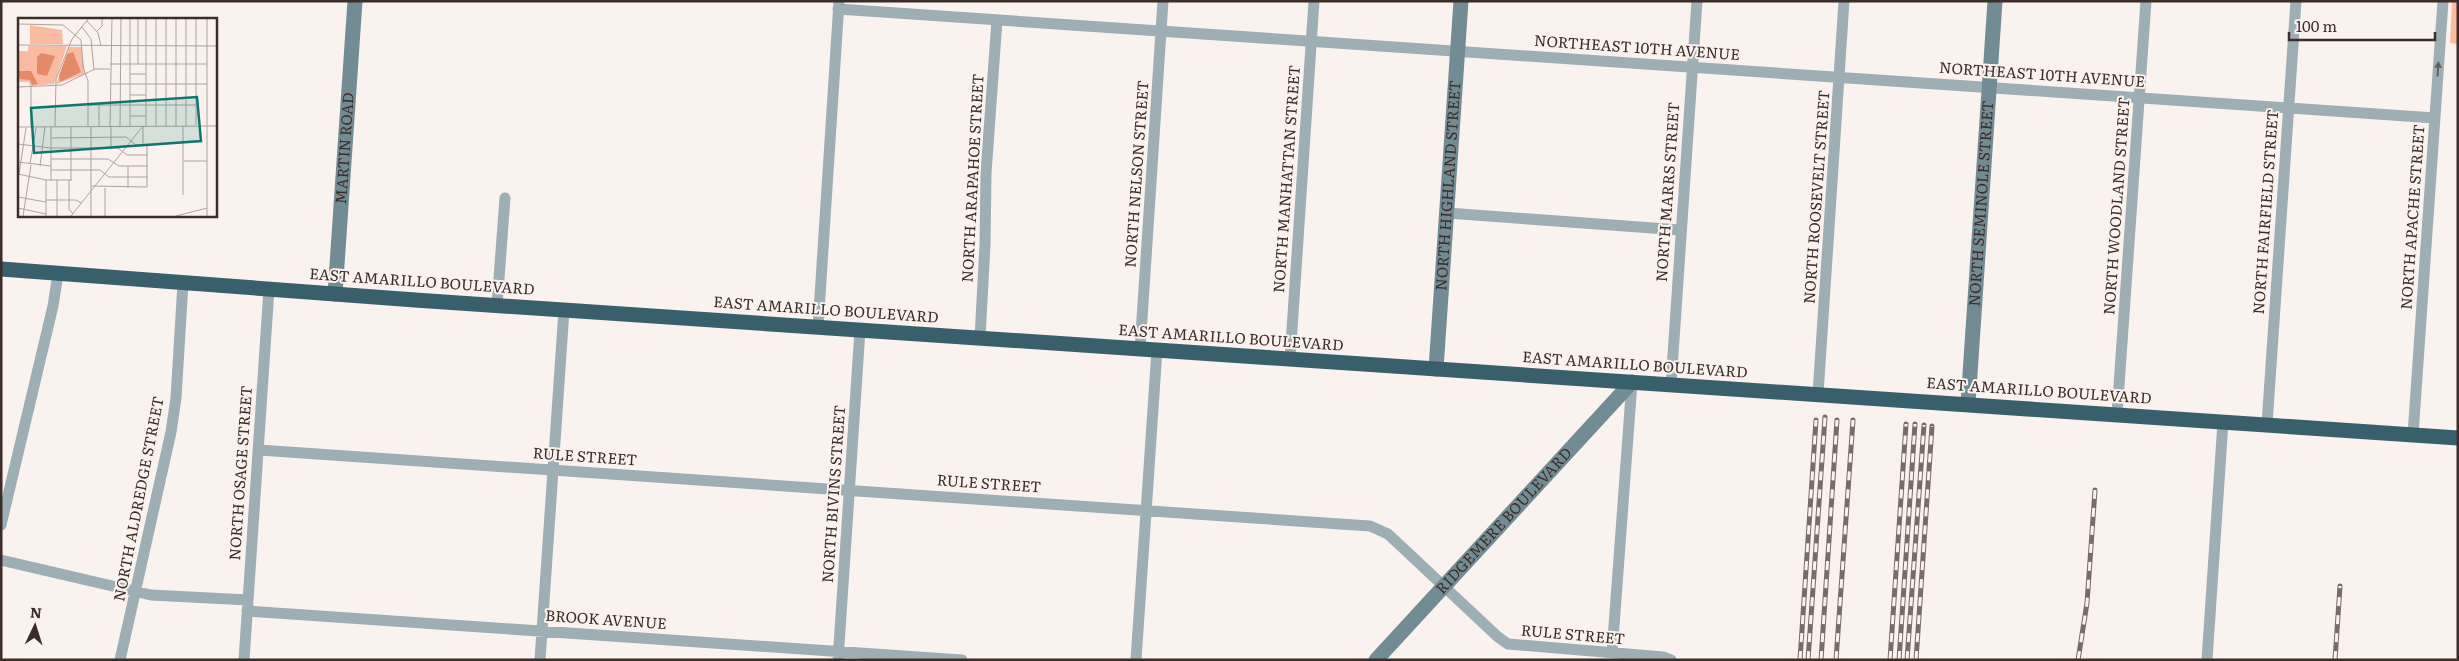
<svg xmlns="http://www.w3.org/2000/svg" width="2459" height="661" viewBox="0 0 2459 661" font-family="Literata,serif">
	<style>
		.green { fill: #fbbba2 }
		.lines { fill: none; stroke-linecap: round; stroke-linejoin: round }
		.street { stroke: #9daeb4; stroke-width: 11 }
		.secondary { stroke: #728c95; stroke-width: 15 }
		.highway { stroke: #395f6c; stroke-width: 15 }
		.rail-casing { stroke: #796c68; stroke-width: 5 }
		.rail { stroke: #faf2ef; stroke-width: 3; stroke-dasharray: 9; stroke-linecap: butt }
		.oneway { fill: #636160 }
		.labels { text-anchor: middle; stroke-width: 4; stroke-linejoin: round; paint-order: stroke }
		.street-label { font-size: 15px; fill: #3c2d28; stroke: #faf2ef }
		.inset-road { fill: none; stroke: #aea39f; stroke-width: 1 }
		.view { fill: #0f766e; fill-opacity: 0.15; stroke: #0f766e; stroke-width: 2.5 }
		.inset-edge { fill: none; stroke: #3c2d28; stroke-width: 2.5 }
	</style>
	<rect width="100%" height="100%" fill="#faf2ef"/>
	<path class="green" d="M2452 1H2458V44L2450 43Z"/>
	<g class="lines">
		<path class="street" d="M838 9 2435 118
			M1447 213 1680 230
			M497 305 505 198
			M818 327 839 2
			M980 338 985 245 986 173 997 20
			M1140 349 1163 1
			M1290 359 1314 1
			M1671 384 1697 1
			M1818 394 1844 1
			M2117 414 2146 1
			M2267 424 2296 1
			M2413 435 2443 1
			M259 450 1370 526 1388 534 1498 637 1508 644 1663 657 1671 660
			M1 525 53 306 58 274
			M1 560 151 595 248 600
			M247 611 962 660
			M1612 653 1632 382
			M120 660 171 432 176 398 183 283
			M244 660 269 289
			M540 660 564 310
			M838 660 860 330
			M1136 660 1157 350
			M2207 660 2223 422"/>
		<g class="secondary">
			<path id="s1" d="M335 294 355 1"/>
			<path id="s2" d="M1436 369 1461 1"/>
			<path id="s3" d="M1968 404 1995 1"/>
			<path id="s4" d="M1376 660 1632 382"/>
		</g>
		<path class="highway" d="M1 269 415 300 2458 438"/>
		<g class="rail-casing">
			<path id="rail" d="M1800 660 1816 420
				M1808 660 1825 417
				M1821 660 1837 420
				M1836 660 1853 420
				M1890 660 1906 424
				M1899 660 1915 424
				M1907 660 1924 425
				M1916 660 1932 426
				M2078 660 2087 603 2095 490
				M2335 660 2340 586"/>
		</g>
		<use href="#rail" class="rail"/>
	</g>
	<defs><path id="oneway-solid" d="M-6-.8H1V-3.2L6.5 0L1 3.2V.8H-6Z" transform="scale(1.25)"/></defs>
	<use class="oneway" href="#oneway-solid" transform="translate(2438 69) rotate(-86)"/>
	<g class="labels">
		<g class="street-label">
			<text transform="translate(1637 48) rotate(4)" y="5">NORTHEAST 10TH AVENUE</text>
			<text transform="translate(2042 75) rotate(4)" y="5">NORTHEAST 10TH AVENUE</text>
			<text dy="5" stroke="none"><textPath href="#s1" startOffset="146">MARTIN ROAD</textPath></text>
			<text transform="translate(1137 174) rotate(-86)" y="5">NORTH NELSON STREET</text>
			<text transform="translate(973 178) rotate(-87)" y="5">NORTH ARAPAHOE STREET</text>
			<text transform="translate(1287 179) rotate(-86)" y="5">NORTH MANHATTAN STREET</text>
			<text dy="5" stroke="none"><textPath href="#s2" startOffset="184">NORTH HIGHLAND STREET</textPath></text>
			<text transform="translate(1668 192) rotate(-86)" y="5">NORTH MARRS STREET</text>
			<text transform="translate(1817 197) rotate(-86)" y="5">NORTH ROOSEVELT STREET</text>
			<text dy="5" stroke="none"><textPath href="#s3" startOffset="201">NORTH SEMINOLE STREET</textPath></text>
			<text transform="translate(2117 206) rotate(-86)" y="5">NORTH WOODLAND STREET</text>
			<text transform="translate(2266 212) rotate(-86)" y="5">NORTH FAIRFIELD STREET</text>
			<text transform="translate(2413 217) rotate(-86)" y="5">NORTH APACHE STREET</text>
			<text transform="translate(422 282) rotate(4)" y="5">EAST AMARILLO BOULEVARD</text>
			<text transform="translate(826 310) rotate(4)" y="5">EAST AMARILLO BOULEVARD</text>
			<text transform="translate(1231 338) rotate(4)" y="5">EAST AMARILLO BOULEVARD</text>
			<text transform="translate(1635 365) rotate(4)" y="5">EAST AMARILLO BOULEVARD</text>
			<text transform="translate(2039 391) rotate(4)" y="5">EAST AMARILLO BOULEVARD</text>
			<text transform="translate(585 457) rotate(4)" y="5">RULE STREET</text>
			<text transform="translate(241 473) rotate(-86)" y="5">NORTH OSAGE STREET</text>
			<text transform="translate(989 484) rotate(4)" y="5">RULE STREET</text>
			<text transform="translate(834 494) rotate(-86)" y="5">NORTH BIVINS STREET</text>
			<text transform="translate(139 499) rotate(-79)" y="5">NORTH ALDREDGE STREET</text>
			<text dy="5" stroke="none"><textPath href="#s4" startOffset="189">RIDGEMERE BOULEVARD</textPath></text>
			<text transform="translate(606 620) rotate(4)" y="5">BROOK AVENUE</text>
			<text transform="translate(1573 635) rotate(5)" y="5">RULE STREET</text>
		</g>
	</g>
	<g transform="translate(18 18)">
		<rect width="199" height="199" fill="#faf2ef"/>
		<path d="M12 7 44 12 45 26H12ZM10 28H49L36 66 12 68 11 64H0V33H10ZM51 29H64L67 56 38 66Z" fill="#fbbba2"/>
		<path d="M55 34 63 54 42 64 41 58 49 36ZM23 35 37 38 29 58 19 56V39ZM0 53H13L20 66 14 67 12 62 2 61Z" fill="#e48a68"/>
		<path class="inset-road" d="M112 0V108M120 0V46M128 0V108M138 0V108M148 0V108M158 0V108M168 0V108M178 0V107M189 0V198M69 3 80 15 83 28M0 6 45 7 63 22 65 49 70 63V108M64 9 73 21 76 52M79 13 84 8V0M0 27 199 28M92 46H189M112 56H128M92 66H189M0 69 44 67 77 51H92M112 77H128M70 87H178M81 87V108M112 98H128M13 108V69M37 108 38 61 54 21 71 0M92 108 94 0M102 108 103 0M0 109 199 108M33 109V162M53 109V162M73 109V198M93 109V130M33 120 108 119 118 127H129V169L73 168M0 126 33 130M125 127V108M33 130H100L109 137H130M33 141H90L101 148H130M166 143H189M0 144 33 148M12 146 18 110M22 148 27 109M110 148V170M33 152H82L91 159H130M0 156 28 162H54M1 156 8 110M39 162V198M51 162V191L55 196M87 170V198M165 177V108M0 179 28 184M28 182H58L63 185M0 190 28 196M5 198 13 147M28 198V162M53 198 125 108M158 198 189 190"/>
		<path class="view" d="M179 79 183 123 16 135 13 90Z"/>
		<rect width="199" height="199" class="inset-edge"/>
	</g>
	<rect width="2459" height="661" fill="none" stroke="#3c2d28" stroke-width="5"/>
	<g transform="translate(35 626) rotate(4)" stroke="#faf2ef" stroke-width="4" paint-order="stroke">
	<path d="M0-4L9 19L0 12L-9 19Z" fill="#3c2d28"/>
	<text y="-8" font-size="14" font-weight="bold" text-anchor="middle" fill="#3c2d28">N</text>
	</g>
	<path d="M2289 32v8h146v-8" fill="none" stroke="#3c2d28" stroke-width="2.5"/>
	<text x="2296" y="32" font-size="15" fill="#3c2d28" stroke="#faf2ef" stroke-width="4" paint-order="stroke">100 m</text>
</svg>
